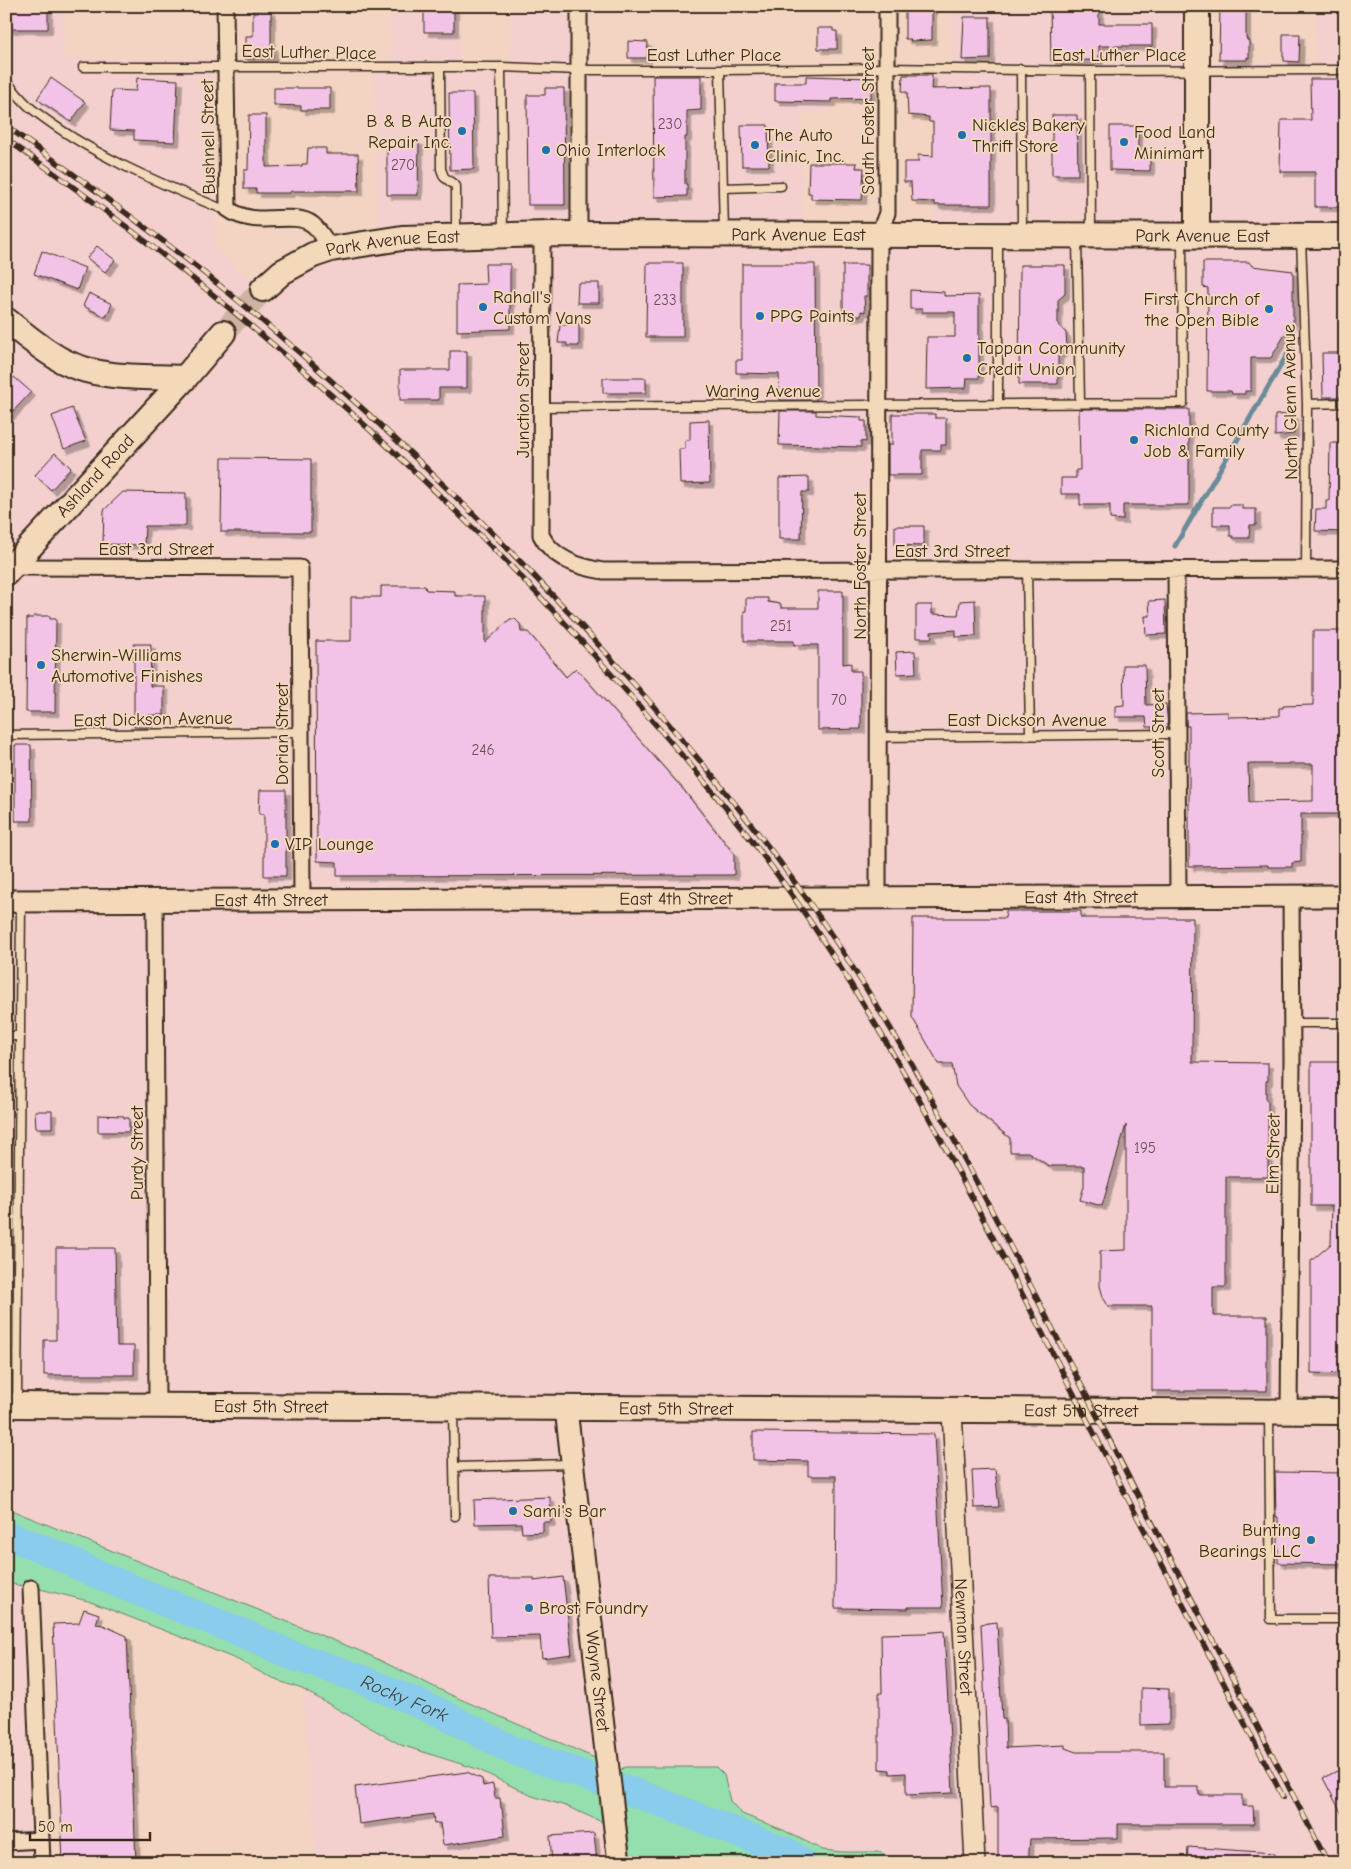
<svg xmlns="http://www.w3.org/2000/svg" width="1351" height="1869" viewBox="0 0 1351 1869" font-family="'Comic Neue',sans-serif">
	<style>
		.built { fill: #f3cfce }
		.green { fill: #95dead; stroke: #688466 }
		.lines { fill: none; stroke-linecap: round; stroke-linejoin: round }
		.stream { stroke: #6a8b99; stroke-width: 5 }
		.river { stroke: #8acceb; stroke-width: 29 }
		.building { fill: #f2c3e6; stroke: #3b2a1e; fill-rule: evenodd; filter: url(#shadow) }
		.primary-tunnel { stroke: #ceb2a2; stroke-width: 24; stroke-dasharray: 24 12; stroke-linecap: butt }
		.service-casing { stroke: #3b2a1e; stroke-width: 11 }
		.minor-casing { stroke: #3b2a1e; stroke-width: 19 }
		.tertiary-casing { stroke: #3b2a1e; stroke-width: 22 }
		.secondary-casing { stroke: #3b2a1e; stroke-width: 25 }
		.primary-casing { stroke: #3b2a1e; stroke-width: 28 }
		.service { stroke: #f3d8ba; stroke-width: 8 }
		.minor { stroke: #f3d8ba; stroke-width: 15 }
		.tertiary { stroke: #f3d8ba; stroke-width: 19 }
		.secondary { stroke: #f3d8ba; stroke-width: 21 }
		.primary { stroke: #f3d8ba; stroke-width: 24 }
		.rail-casing { stroke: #3b2a1e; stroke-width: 5.5 }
		.rail { stroke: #f3d8ba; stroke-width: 4; stroke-dasharray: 11; stroke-linecap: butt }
		.poi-dot { fill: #1f6fb2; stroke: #f3d8ba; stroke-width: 2 }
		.labels { text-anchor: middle; stroke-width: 4; stroke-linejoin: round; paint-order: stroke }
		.number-label { font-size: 15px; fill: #695050 }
		.street-label { font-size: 18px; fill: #3b2a1e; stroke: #f3d8ba }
		.poi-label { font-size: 18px; fill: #3b2a1e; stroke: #f3d8ba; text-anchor: start }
		.water-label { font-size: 19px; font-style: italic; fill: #47423d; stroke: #f3d8ba }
	</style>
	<defs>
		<filter id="shadow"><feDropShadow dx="4.5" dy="4.5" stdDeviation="0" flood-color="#0004"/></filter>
	</defs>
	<rect width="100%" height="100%" fill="#f3d4c3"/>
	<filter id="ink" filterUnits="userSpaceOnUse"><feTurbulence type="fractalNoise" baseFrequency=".02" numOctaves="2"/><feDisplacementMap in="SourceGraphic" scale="10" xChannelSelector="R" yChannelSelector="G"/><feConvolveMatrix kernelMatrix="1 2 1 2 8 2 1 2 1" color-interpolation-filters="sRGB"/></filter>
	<g filter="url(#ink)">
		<path class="built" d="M6 6H65L63 58 214 60V249L263 289 378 238 374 65 391 64 390 6H459L460 65 510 64V6H589L590 65 831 66 833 112 800 113 803 221 934 222 933 66H952V6H1183L1184 63 1316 62 1315 6H1345V1863H894L889 1857 823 1850 783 1830 742 1814 730 1801 724 1775 716 1767H625L595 1758 451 1695 365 1653 6 1508Z
			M6 1583 21 1585 32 1863H6Z
			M302 1689 401 1745 477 1769 532 1796 566 1806 602 1822 608 1863H317Z"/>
		<path class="green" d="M6 1508 365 1653 451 1695 595 1758 602 1822 566 1806 532 1796 477 1769 401 1745 302 1689 273 1679 238 1660 194 1642 88 1601 40 1589 6 1583Z
			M625 1767H716L724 1775 730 1801 742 1814 783 1830 823 1850 842 1852H879L889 1857 894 1863H631L620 1770Z"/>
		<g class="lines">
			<path class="stream" d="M1175 546 1291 348"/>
			<path class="river" id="s1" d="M6 1535 41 1548 108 1579 247 1635 291 1655 356 1677 441 1713 512 1750 644 1796 789 1853 802 1863"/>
		</g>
		<path class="building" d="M7 6H48V29H7Z
			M424 6H454V32H424Z
			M905 6H932V40L910 41 911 39H905Z
			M1050 6H1099V24H1152V46H1099V60L1051 61Z
			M1220 6H1246V37L1247 40 1249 41V58L1247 57V60H1219Z
			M253 10H271V45H273V58L244 59V44H246V36H253Z
			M964 17H990V59L962 60Z
			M818 28H833V31H837V49H818Z
			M1283 34H1300L1299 62 1284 61V57H1283Z
			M628 41 648 42 647 58H628Z
			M903 75H932L931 89 991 88V205H935V202L912 201 911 182H904V162H918V155L933 156V122H929V117L908 115 907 92H902Z
			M653 76H701V110L687 111V137H685V184H687V196L654 197Z
			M806 76 871 78V98L831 99V102L775 101V83H806Z
			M51 78 85 102 71 122 37 99Z
			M137 78 178 80 175 142 134 140V131L110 130 112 90 136 91Z
			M1310 79H1345V207H1315V172H1280L1281 120H1311Z
			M274 88H330V110H301V106L274 105Z
			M545 88H564L565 205H528L527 95H545Z
			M449 93H473L474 169 450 170Z
			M249 115H266V167L302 166V164H307L308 148H326V154H358L359 191H291L290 193H256V189H244V170H248Z
			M1052 115H1077L1078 175H1052Z
			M741 125H768L769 166H742Z
			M1110 126H1138V158H1150V171L1110 170Z
			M387 141H419L418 195H387Z
			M809 163H857L856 168H864L862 200 811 199V193H808Z
			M97 246 115 260 105 272 87 258Z
			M42 251 85 268 77 290 34 274Z
			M1203 262H1249L1252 266 1293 271V321L1271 358H1251V391H1245V394H1232L1231 391H1207L1208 288 1203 287Z
			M647 263H683V337H646Z
			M485 264H510V329L457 331V285L486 284Z
			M742 264H815L816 400H780L779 374 736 373V360H742Z
			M843 265H867V296H864L865 312 861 311V316H843Z
			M1020 265H1065V294L1058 300V324L1066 333 1067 347 1058 356V384H1019Z
			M578 283H599V303H577Z
			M910 290 944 292V296L979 295V378H967L966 388 926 389 927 337H955V312H922V309H910Z
			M89 293 112 304 106 317 83 306Z
			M567 323 579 324V346H567V343H558L560 325H567Z
			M450 351H467V388H439V400H400V370H450Z
			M1322 353H1345V397H1323Z
			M14 377 31 392 6 419V386Z
			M603 378H646V393H603Z
			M72 408 86 441 64 449 52 416Z
			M1079 409H1189V505H1123V520L1110 519V505H1080V494H1061V478H1076V470H1080Z
			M780 411H816V415L861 417V421H866V442L861 441V447L779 445Z
			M892 414H935V418H946V445H941V450H922V475H888V445H892Z
			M1294 414V434L1275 436V415Z
			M709 420 710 483 680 484 679 449H685V440H690V421Z
			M1330 443H1345V532L1315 531 1316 509H1326V501H1329Z
			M55 453 71 468 51 490 35 475Z
			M222 458 311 459V532H221Z
			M809 477V492H802L801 539H779V478Z
			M123 492 186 493V526H145L144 545 103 544 104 510Z
			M1230 505H1242V509H1256V525H1250L1249 538H1233V536H1230V525H1213V507H1230Z
			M895 526H924V546L895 545Z
			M381 586H425L426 590 455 591V596H485V643L510 619H515L520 624 521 632H528L566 677 576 668 682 788 734 854V875L337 876V862L317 861 316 641H351V597H381Z
			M818 591H843V664L851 663V671H861V729L818 730V645H794V641H744V611H746V598H768V602L781 604V608H818Z
			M975 600 976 636 956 637V630L931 632 932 638H916V605H932V614L958 615 960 601Z
			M1165 600 1166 634 1146 635 1145 616H1150L1149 601Z
			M34 616H50V619H56L55 712H26L27 618H33Z
			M1313 631H1345V814H1301V862L1292 863V867H1268V865L1189 866V726H1186V713L1228 712V717L1279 716V708H1283V706L1313 705ZM1248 764H1313V801L1249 802Z
			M134 644H151L150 686H164V715H148V727H134Z
			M915 651 916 673 897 674 896 652Z
			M1123 665H1145L1146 705 1166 704 1168 727H1147L1146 717H1115V706L1124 705Z
			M15 745H31L32 821H15Z
			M260 790H286V876H264V814H259Z
			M1006 911H1081V918H1193L1192 1062 1268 1063V1081H1266V1100L1268 1101V1177H1226V1287H1213V1316H1267V1391H1152V1306H1108L1103 1297 1100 1286V1251L1126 1250V1125L1102 1206 1080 1200 1084 1186V1166H1049L1028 1152H1010V1138L969 1105 956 1086 952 1064H939L912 1017 913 918H1005Z
			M1311 1062H1345V1374L1311 1373V1261L1331 1244 1332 1206H1311Z
			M35 1111H52V1128H36Z
			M98 1115 124 1116V1118H129V1132H98Z
			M56 1248H115L117 1346H134V1375H44V1340H56Z
			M753 1432 934 1434 943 1607H908V1609L835 1608 836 1476H808V1461L753 1460Z
			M995 1469 999 1507 974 1508 972 1470Z
			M1275 1472 1345 1473V1564L1278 1563V1517H1276Z
			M550 1497 551 1522H543V1532L522 1533 521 1523 475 1524 474 1500Z
			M563 1577 572 1654 542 1658 540 1636 491 1637 489 1578H534V1581Z
			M84 1609 99 1614 96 1624 103 1625 127 1636 136 1863H63L53 1624 79 1623Z
			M997 1622 1002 1719H1005L1006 1748 1065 1745V1748L1076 1752H1164V1787H1199V1795H1242V1806H1253L1254 1824H1118V1838L1030 1839 1028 1863H998V1807L990 1808 981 1624Z
			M944 1631 953 1793 906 1795V1773L890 1774V1770L879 1769V1693H882L881 1634 923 1633Z
			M1141 1688 1169 1689V1724L1141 1725Z
			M1345 1767V1820L1323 1778Z
			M467 1772 482 1779 483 1786 493 1784 495 1798H500L501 1808H502L505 1836 443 1845 440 1823 434 1824 433 1814 359 1824 355 1787Z
			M594 1833 597 1863H552L550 1836Z
			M1188 1847 1274 1853V1863H1187Z"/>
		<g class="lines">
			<path class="primary-tunnel" d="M223 333 263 289"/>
			<g class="service-casing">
				<path id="service" d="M83 67H501L579 70H720L887 68 1090 71 1345 70
					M501 67 503 232
					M440 69 441 169 444 177 456 186V234
					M1021 69 1022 233
					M720 70 724 231
					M1090 71 1091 233
					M6 81C14 90 22 101 32 109 88 153 154 181 220 208L228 209
					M723 188 781 186
					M998 237V405
					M1077 238 1080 403
					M1301 238 1307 404 1306 569
					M1307 404 1345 403
					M541 407 1183 403 1182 238
					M1027 570 1030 734
					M6 735 301 732
					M878 737 1177 734
					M1292 1023H1345
					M6 1036H20
					M17 1403 21 902
					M453 1410 455 1516
					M1269 1414 1271 1619H1345
					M454 1467 571 1464"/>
			</g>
			<g class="minor-casing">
				<path id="minor" d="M225 6 228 209C257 230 291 209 312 224 320 230 325 240 331 249
					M579 6V234
					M542 234 541 535C553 559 579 567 603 571L1345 569
					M12 567 300 568 302 899
					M1176 569 1178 897
					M878 897 879 234 887 213V6
					M155 900 157 1406
					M1289 1412 1292 1059 1291 896
					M31 1588 42 1863
					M6 1842 41 1840"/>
			</g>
			<g class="tertiary-casing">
				<g id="tertiary">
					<path id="s2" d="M952 1411 975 1863"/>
				</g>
			</g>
			<g class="secondary-casing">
				<g id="secondary">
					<path id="s3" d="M6 901 1345 896"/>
					<path id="s4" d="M566 1409 619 1863"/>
				</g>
			</g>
			<g class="primary-casing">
				<g id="primary">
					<path d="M1197 235V6"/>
					<path id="s5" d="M263 289 282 272 313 255 331 249 402 238 549 234 1345 236"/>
					<path d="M6 320C24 334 42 350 63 361 100 380 144 376 185 378"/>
					<path id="s6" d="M6 573 185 378 223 333"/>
					<path id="s7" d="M6 1405 1345 1412"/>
				</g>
			</g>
			<use href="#service" class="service"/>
			<use href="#minor" class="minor"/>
			<use href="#tertiary" class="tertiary"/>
			<use href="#secondary" class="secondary"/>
			<use href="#primary" class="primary"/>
			<g class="rail-casing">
				<path id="rail" d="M6 126C88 184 169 243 246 307 374 414 495 530 607 654 677 731 743 810 804 895 911 1046 994 1214 1078 1379 1160 1540 1245 1701 1328 1863
					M6 139C231 296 437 477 619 683 680 752 741 822 794 898 892 1038 969 1191 1047 1342 1125 1494 1204 1645 1283 1797"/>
			</g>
			<use href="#rail" class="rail"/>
		</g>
	</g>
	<g class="poi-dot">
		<circle cx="462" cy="131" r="5"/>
		<circle cx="962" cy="135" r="5"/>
		<circle cx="1124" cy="142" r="5"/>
		<circle cx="755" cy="145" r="5"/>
		<circle cx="546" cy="150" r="5"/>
		<circle cx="483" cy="307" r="5"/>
		<circle cx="1269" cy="309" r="5"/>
		<circle cx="760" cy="316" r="5"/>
		<circle cx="967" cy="358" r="5"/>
		<circle cx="1134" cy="440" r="5"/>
		<circle cx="41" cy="665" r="5"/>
		<circle cx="275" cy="844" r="5"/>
		<circle cx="513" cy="1511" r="5"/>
		<circle cx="1311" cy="1540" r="5"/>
		<circle cx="529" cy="1608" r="5"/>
	</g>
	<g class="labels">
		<g class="number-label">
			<text x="670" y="129">230</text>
			<text x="403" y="170">270</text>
			<text x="665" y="305">233</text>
			<text x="781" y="631">251</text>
			<text x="839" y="705">70</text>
			<text x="483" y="755">246</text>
			<text x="1145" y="1153">195</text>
		</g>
		<g class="street-label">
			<text transform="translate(309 52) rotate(1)" y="6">East Luther Place</text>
			<text x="714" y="61">East Luther Place</text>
			<text x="1119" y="61">East Luther Place</text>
			<text transform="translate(868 121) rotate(-90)" y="6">South Foster Street</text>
			<text transform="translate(208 137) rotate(-91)" y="6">Bushnell Street</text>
			<text dy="6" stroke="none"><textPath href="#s5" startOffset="548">Park Avenue East</textPath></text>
			<text dy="6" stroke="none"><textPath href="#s5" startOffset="952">Park Avenue East</textPath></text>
			<text dy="6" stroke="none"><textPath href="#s5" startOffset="142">Park Avenue East</textPath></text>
			<text x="763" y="397">Waring Avenue</text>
			<text transform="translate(523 400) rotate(-90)" y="6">Junction Street</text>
			<text transform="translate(1290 402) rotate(-91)" y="6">North Glenn Avenue</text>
			<text dy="6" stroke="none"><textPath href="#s6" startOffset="132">Ashland Road</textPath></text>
			<text x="156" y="555">East 3rd Street</text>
			<text x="952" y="557">East 3rd Street</text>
			<text transform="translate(860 566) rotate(-90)" y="6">North Foster Street</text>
			<text transform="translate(153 719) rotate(-1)" y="6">East Dickson Avenue</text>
			<text x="1027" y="726">East Dickson Avenue</text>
			<text transform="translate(1158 733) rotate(-90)" y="6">Scott Street</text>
			<text transform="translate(282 734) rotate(-90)" y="6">Dorian Street</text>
			<text dy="6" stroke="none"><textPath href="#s3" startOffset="1075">East 4th Street</textPath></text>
			<text dy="6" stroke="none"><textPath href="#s3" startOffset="670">East 4th Street</textPath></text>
			<text dy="6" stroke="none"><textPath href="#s3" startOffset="265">East 4th Street</textPath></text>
			<text transform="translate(137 1153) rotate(-90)" y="6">Purdy Street</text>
			<text transform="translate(1273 1154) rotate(-89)" y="6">Elm Street</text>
			<text dy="6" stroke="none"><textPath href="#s7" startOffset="265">East 5th Street</textPath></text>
			<text dy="6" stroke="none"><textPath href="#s7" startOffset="670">East 5th Street</textPath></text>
			<text dy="6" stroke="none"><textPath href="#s7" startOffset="1075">East 5th Street</textPath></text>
			<text dy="6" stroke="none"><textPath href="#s2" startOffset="226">Newman Street</textPath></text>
			<text dy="6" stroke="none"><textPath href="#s4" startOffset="274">Wayne Street</textPath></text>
		</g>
		<g class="poi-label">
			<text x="452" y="127" text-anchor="end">B &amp; B Auto<tspan x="452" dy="21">Repair Inc.</tspan></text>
			<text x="972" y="131">Nickles Bakery<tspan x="972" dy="21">Thrift Store</tspan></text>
			<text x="1134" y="138">Food Land<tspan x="1134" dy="21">Minimart</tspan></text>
			<text x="765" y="141">The Auto<tspan x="765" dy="21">Clinic, Inc.</tspan></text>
			<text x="556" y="156">Ohio Interlock</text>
			<text x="493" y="303">Rahall's<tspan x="493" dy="21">Custom Vans</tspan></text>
			<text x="1259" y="305" text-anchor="end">First Church of<tspan x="1259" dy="21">the Open Bible</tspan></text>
			<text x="770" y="322">PPG Paints</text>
			<text x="977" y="354">Tappan Community<tspan x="977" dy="21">Credit Union</tspan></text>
			<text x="1144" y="436">Richland County<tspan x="1144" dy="21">Job &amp; Family</tspan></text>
			<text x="51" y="661">Sherwin-Williams<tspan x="51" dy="21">Automotive Finishes</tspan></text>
			<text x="285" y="850">VIP Lounge</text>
			<text x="523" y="1517">Sami's Bar</text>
			<text x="1301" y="1536" text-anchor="end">Bunting<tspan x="1301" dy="21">Bearings LLC</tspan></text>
			<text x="539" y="1614">Brost Foundry</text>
		</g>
		<g class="water-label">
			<text dy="7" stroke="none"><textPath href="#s1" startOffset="431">Rocky Fork</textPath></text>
		</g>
	</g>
	<rect width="1351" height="1869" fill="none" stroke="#f3d8ba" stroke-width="25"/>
	<rect x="12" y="12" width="1326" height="1844" fill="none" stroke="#3b2a1e" stroke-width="2" filter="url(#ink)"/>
	<path d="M30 1832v8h120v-8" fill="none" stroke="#3b2a1e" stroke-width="2.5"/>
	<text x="38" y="1832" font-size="15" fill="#3b2a1e" stroke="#f3d8ba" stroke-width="4" paint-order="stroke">50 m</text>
</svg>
